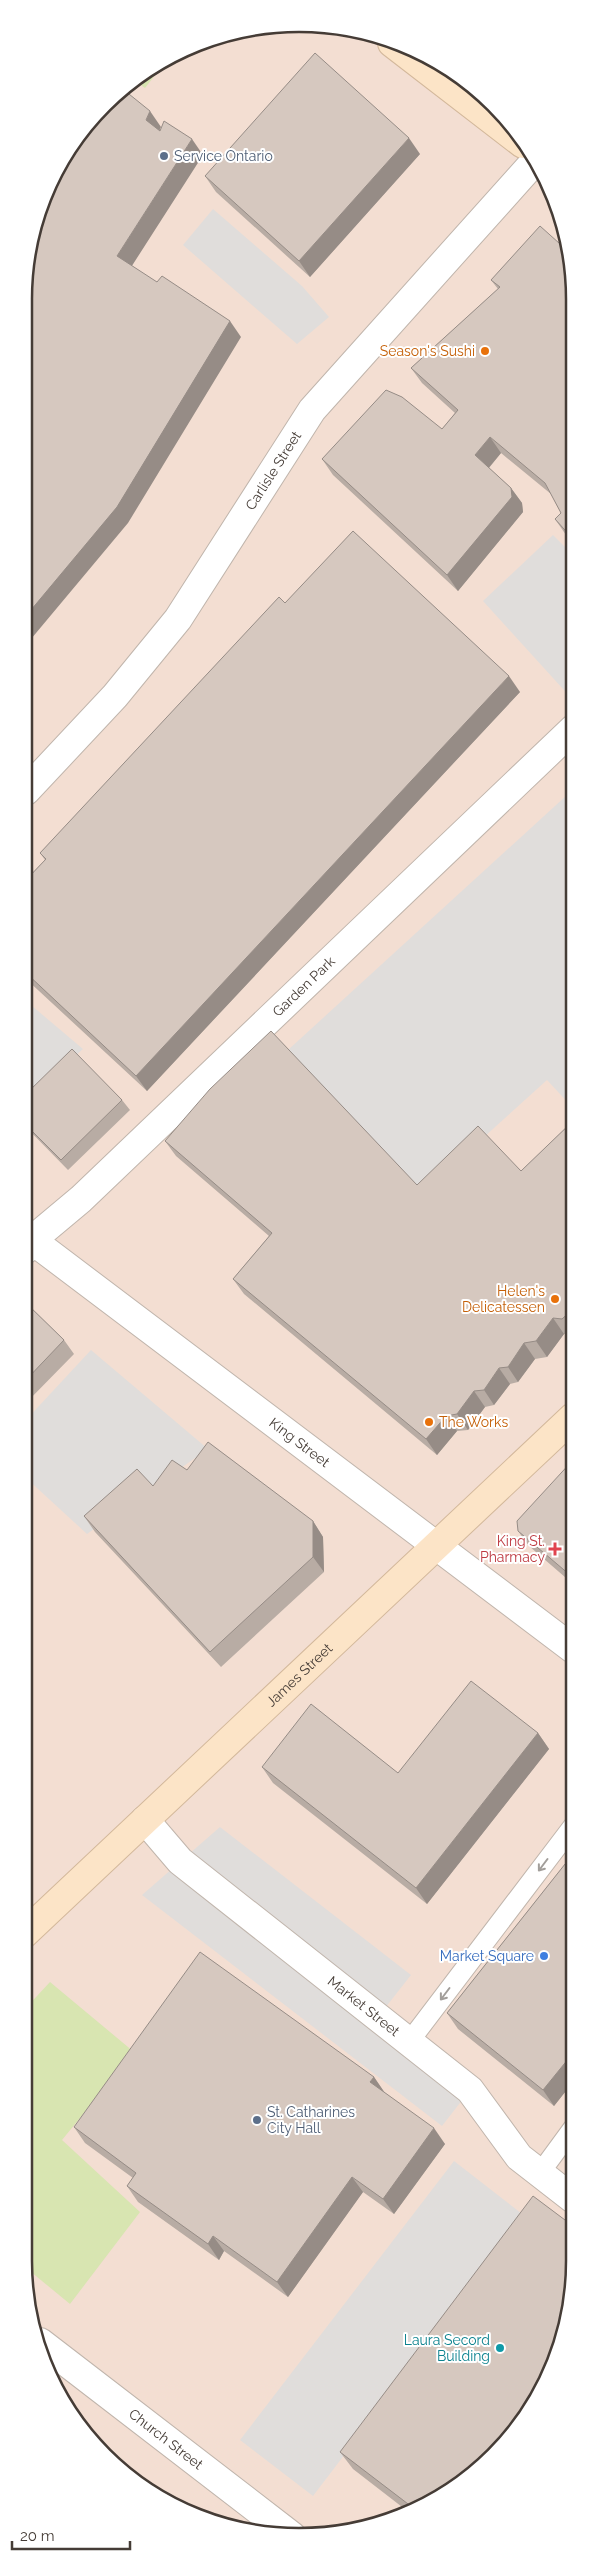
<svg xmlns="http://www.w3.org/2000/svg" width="599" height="2561" viewBox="0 0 599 2561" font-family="Raleway,sans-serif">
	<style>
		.commercial { fill: #f3ded2 }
		.green { fill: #d8e5b1 }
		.parking { fill: #e0dddb }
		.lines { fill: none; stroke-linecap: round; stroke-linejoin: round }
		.service-casing { stroke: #c0b5ac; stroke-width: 21 }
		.minor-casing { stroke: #c0b5ac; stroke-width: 30 }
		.tertiary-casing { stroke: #c0b5ac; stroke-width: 30 }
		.secondary-casing { stroke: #d3b89b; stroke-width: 30 }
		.service { stroke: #fff; stroke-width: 19 }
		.minor { stroke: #fff; stroke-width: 28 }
		.tertiary { stroke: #fff; stroke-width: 28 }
		.secondary { stroke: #fce4c7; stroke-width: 28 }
		.wall { fill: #b8aca4 }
		.shaded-wall { fill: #968c86 }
		.building { fill: #d6c8bf; stroke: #968c86 }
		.oneway { stroke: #a29e9a }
		.service-dot { fill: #5c6f8a; stroke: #fff; stroke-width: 2 }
		.food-dot { fill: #e8710a; stroke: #fff; stroke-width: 2 }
		.health-dot { fill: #e0444e; stroke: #fff; stroke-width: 2 }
		.shop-dot { fill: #3f7fe0; stroke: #fff; stroke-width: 2 }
		.culture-dot { fill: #0f9aa8; stroke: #fff; stroke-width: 2 }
		.labels { text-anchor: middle; stroke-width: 4; stroke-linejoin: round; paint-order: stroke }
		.service-label { font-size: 14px; fill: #4e5e75; stroke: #fff; text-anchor: start }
		.food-label { font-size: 14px; fill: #c56008; stroke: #fff; text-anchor: end }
		.street-label { font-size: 14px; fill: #453c36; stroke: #fff }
		.health-label { font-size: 14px; fill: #be3a42; stroke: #fff; text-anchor: end }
		.shop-label { font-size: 14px; fill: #366cbe; stroke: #fff; text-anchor: end }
		.culture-label { font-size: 14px; fill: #0d838f; stroke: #fff; text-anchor: end }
		.rim { fill: none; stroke: #453c36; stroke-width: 2.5 }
	</style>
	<rect width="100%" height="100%" fill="#f2ece6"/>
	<path class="commercial" d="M336 26 422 52 495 105 547 178 573 264V2298L468 2480 371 2528 281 2537 177 2509 92 2444 45 2367 24 2261 26 263 61 161 132 81 228 33Z"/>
	<path class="green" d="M163 65 145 88 134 80Z
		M50 1982 134 2052 62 2140 140 2212 70 2304 25 2267 24 2262V2010Z"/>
	<path class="parking" d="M213 209 302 286 329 317 297 344 183 245Z
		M553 535 573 555V700L483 601Z
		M567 795 573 801V1108L547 1080 419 1196 288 1050Z
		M25 1000 83 1049 25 1100Z
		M91 1350 208 1449 87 1534 25 1477V1421Z
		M220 1827 411 1975 378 2017 470 2090 442 2126 142 1895Z
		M454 2161 526 2217 313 2496 240 2440Z"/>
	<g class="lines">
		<g class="service-casing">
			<path id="service" d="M409 2042 573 1826
				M540 2173 573 2128"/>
		</g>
		<g class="minor-casing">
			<g id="minor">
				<path id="s1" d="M25 1250 32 1240 81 1199 573 729"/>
				<path id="s2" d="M145 1820 180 1861 470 2090 519 2157 573 2199"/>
			</g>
		</g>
		<g class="tertiary-casing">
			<g id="tertiary">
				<path id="s3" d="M26 791 115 696 178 619 312 410 535 161"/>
				<path id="s4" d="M25 1235 573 1649"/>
				<path id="s5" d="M40 2342 292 2536"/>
			</g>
		</g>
		<g class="secondary-casing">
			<g id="secondary">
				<path d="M392 43 523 144"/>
				<path id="s6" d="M24 1934 573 1417"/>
			</g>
		</g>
		<use href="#service" class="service"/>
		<use href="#minor" class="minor"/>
		<use href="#tertiary" class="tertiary"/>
		<use href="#secondary" class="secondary"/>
	</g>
	<path class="wall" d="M420 154 310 277 216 192 205 176Z
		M573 264V542L566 535 555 519 561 513 551 494 501 453 489 468 511 488 522 503 523 512 458 591 333 475 322 459 442 429 455 413 422 383 411 368 498 289 491 280Z
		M285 603 520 692 147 1091 25 978V881L45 860 40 853Z
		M25 1095 122 1100 130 1110 68 1170 25 1126Z
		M573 1121V1334H564L547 1357 535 1359 518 1382 510 1384 494 1405 485 1407 468 1430 457 1431 437 1455 244 1294 233 1279 269 1236 176 1156 165 1141 417 1185 521 1171Z
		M25 1302 64 1340 74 1354 25 1404Z
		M573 1460V1584L529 1546 518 1531Z
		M187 1470 313 1521 323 1537 324 1572 221 1667 95 1532 84 1516 153 1486Z
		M538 1733 549 1749 427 1904 273 1783 262 1767 398 1773Z
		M573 1854V2082L554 2106 458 2029 447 2013Z
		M374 2077 384 2092 445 2144 394 2214 363 2192 288 2297 224 2251 219 2260 138 2202 127 2186 133 2178 85 2143 74 2127Z
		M340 2452 468 2480 406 2510 353 2469Z"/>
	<path class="shaded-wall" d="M150 111 161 127 157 136 146 120Z
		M409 138 420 154 310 277 299 261Z
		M192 139 203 155 128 272 117 256Z
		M230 321 241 337 128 523 26 645V616Z
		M490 437 501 453 486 471 475 455Z
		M511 488 522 503 523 512 458 591 447 575Z
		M509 676 520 692 147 1091 136 1076Z
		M553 1318 564 1334 547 1357 536 1341Z
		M524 1343 535 1359 518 1382 508 1367Z
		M499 1368 510 1384 494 1405 484 1390Z
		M474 1391 485 1407 468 1430 457 1414Z
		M446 1416 457 1431 437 1455 426 1439Z
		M313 1521 323 1537 324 1572 313 1557Z
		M573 1571V1580L570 1575Z
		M538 1733 549 1749 427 1904 416 1888Z
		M573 2053V2082L554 2106 543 2090Z
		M374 2077 385 2093 370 2082Z
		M434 2128 445 2144 394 2214 383 2199Z
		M352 2177 363 2192 288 2297 277 2282Z
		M213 2236 224 2251 219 2260 208 2244Z"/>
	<path class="building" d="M315 53 409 138 299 261 205 176Z
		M124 90 150 111 146 120 160 131 164 121 192 139 117 256 157 282 162 276 230 321 117 507 26 616V263L61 161Z
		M540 226 569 252 573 264V539L555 519 561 513 545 483 490 437 475 455 511 488 512 497 447 575 322 459 386 390 402 397 442 429 458 410 411 368 500 287 491 280Z
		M353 531 509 676 136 1076 25 972V881L46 859 40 853 279 597 285 603Z
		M271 1031 417 1185 478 1126 521 1171 573 1121V1309L562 1319 553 1318 536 1341 524 1343 508 1367 499 1368 484 1390 474 1391 457 1414 446 1416 426 1439 233 1279 272 1233 165 1141 210 1089Z
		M72 1049 122 1100 61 1160 25 1124V1095Z
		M25 1302 64 1340 25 1381Z
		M208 1442 313 1521V1557L210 1652 84 1516 137 1469 153 1486 172 1460 187 1470Z
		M573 1460V1571L570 1575 518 1531 517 1521Z
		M471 1681 538 1733 416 1888 262 1767 311 1704 398 1773Z
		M573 1854V2053L543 2090 447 2013Z
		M200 1952 374 2077 370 2082 434 2128 383 2199 352 2177 277 2282 213 2236 208 2244 127 2186 136 2173 74 2127Z
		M533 2196 573 2226V2298L538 2399 468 2480 412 2507 340 2452Z"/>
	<defs><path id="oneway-shaft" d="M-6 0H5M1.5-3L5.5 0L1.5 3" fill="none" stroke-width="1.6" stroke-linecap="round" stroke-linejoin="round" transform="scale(1.25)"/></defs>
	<g class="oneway">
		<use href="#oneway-shaft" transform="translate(543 1865) rotate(127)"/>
		<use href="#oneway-shaft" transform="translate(445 1994) rotate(127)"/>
	</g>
	<g class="service-dot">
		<circle cx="164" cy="156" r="5"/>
		<circle cx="257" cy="2120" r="5"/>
	</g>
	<g class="food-dot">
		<circle cx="485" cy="351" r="5"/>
		<circle cx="555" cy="1299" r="5"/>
		<circle cx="429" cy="1422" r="5"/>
	</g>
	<path class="health-dot" d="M552.5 1541.5h5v5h5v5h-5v5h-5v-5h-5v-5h5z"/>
	<circle class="shop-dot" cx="544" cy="1956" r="5"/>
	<circle class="culture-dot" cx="500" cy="2348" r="5"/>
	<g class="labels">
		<g class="service-label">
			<text x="174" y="161">Service Ontario</text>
			<text x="267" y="2117">St. Catharines<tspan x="267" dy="16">City Hall</tspan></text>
		</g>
		<g class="food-label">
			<text x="475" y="356">Season's Sushi</text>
			<text x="545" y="1296">Helen's<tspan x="545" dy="16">Delicatessen</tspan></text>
			<text x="439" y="1427" text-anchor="start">The Works</text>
		</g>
		<g class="street-label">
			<text dy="5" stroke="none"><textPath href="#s3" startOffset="406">Carlisle Street</textPath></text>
			<text dy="5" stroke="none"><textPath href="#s1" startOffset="384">Garden Park</textPath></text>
			<text dy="5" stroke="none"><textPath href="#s4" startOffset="344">King Street</textPath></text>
			<text dy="5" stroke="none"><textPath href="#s6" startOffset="378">James Street</textPath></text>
			<text dy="5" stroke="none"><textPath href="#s2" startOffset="288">Market Street</textPath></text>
			<text dy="5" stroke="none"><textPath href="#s5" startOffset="159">Church Street</textPath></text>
		</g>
		<g class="health-label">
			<text x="545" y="1546">King St.<tspan x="545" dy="16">Pharmacy</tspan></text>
		</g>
		<g class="shop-label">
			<text x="534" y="1961">Market Square</text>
		</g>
		<g class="culture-label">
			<text x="490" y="2345">Laura Secord<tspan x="490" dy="16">Building</tspan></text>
		</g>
	</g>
	<path d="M0 0H599V2561H0ZM299 32H299A267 267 0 0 1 566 299V2261A267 267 0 0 1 299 2528H299A267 267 0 0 1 32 2261V299A267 267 0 0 1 299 32Z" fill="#fff" fill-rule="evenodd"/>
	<path class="rim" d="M299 32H299A267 267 0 0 1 566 299V2261A267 267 0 0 1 299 2528H299A267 267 0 0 1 32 2261V299A267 267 0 0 1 299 32Z"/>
	<path d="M12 2541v8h118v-8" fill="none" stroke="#453c36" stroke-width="2.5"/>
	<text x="20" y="2541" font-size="15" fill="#453c36" stroke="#ffffff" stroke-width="4" paint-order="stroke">20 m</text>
</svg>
